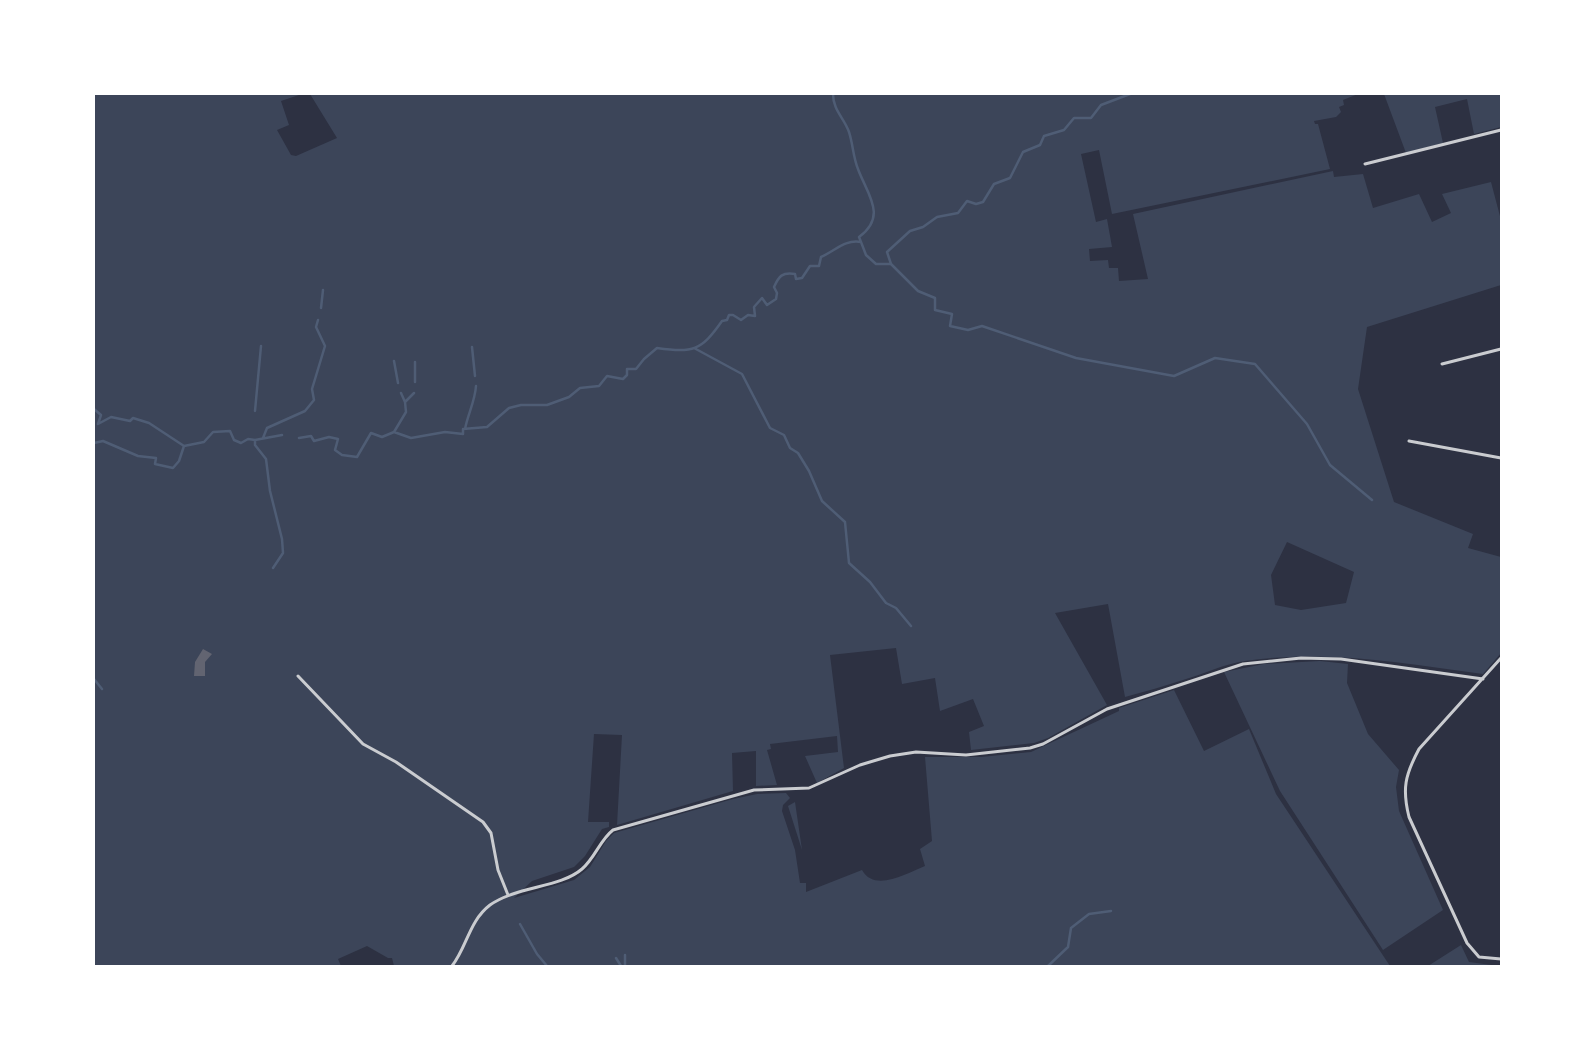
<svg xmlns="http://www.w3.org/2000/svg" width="1595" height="1060" viewBox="0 0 1595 1060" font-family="'Exo 2',sans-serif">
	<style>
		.green { fill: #3c4559; fill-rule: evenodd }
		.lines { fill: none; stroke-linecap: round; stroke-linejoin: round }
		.stream { stroke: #4f5d75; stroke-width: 2.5 }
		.building { fill: #626471 }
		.minor { stroke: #caccd0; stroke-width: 3 }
	</style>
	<rect width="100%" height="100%" fill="#2d3142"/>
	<path class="green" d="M94 94H302L281 101 289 125 277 130 291 155 296 156 337 138 310 94H1358L1343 100 1344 105 1339 107 1341 112 1336 117 1314 121 1315 124H1318L1330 169 1112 214 1099 150 1081 154 1096 222 1107 219 1112 247 1089 249 1090 261 1108 260 1109 268H1118L1119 281 1148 279 1133 214 1333 171 1334 177 1363 174 1373 208 1419 194 1432 222 1451 213 1442 194 1491 182 1501 220V285L1367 327 1358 389 1394 502 1473 534 1468 548 1501 557V653L1483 674C1403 663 1325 649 1245 661 1223 664 1204 674 1183 680 1164 686 1144 692 1125 697L1108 604 1055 613 1107 705 1048 738 1034 743 971 750 969 732 984 726 973 699 940 711 935 678 902 684 896 648 830 655 844 768 817 783 805 756 838 752 837 736 770 744 771 749 767 750 777 785 756 786V751L732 753 733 791 617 825 622 735 594 734 588 822H609V827L602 829 585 856 574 867 532 881 514 898 574 880 590 867 606 841 614 833 733 799 757 794 786 793 790 798 783 805 782 811 795 850 800 883H806V892L862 870C875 893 907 873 925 866L920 849 932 841 925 757H981L1031 752 1119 711V708L1174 690 1204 751 1249 729 1276 794 1390 966H394L392 958H388L367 946 338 959 341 966H94ZM1287 542 1354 572 1346 603 1301 610 1275 605 1271 575Z
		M1384 94H1501V127L1474 134 1467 99 1435 107 1443 143 1406 153Z
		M1320 661 1348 664 1347 683 1368 734 1399 770 1396 787 1399 811 1443 910 1383 950 1280 791 1224 672 1264 664Z
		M795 802 802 850 788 806Z
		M1461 945 1469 962 1499 966H1428Z"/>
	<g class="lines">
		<path class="stream" d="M833 94C833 110 844 118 849 132 853 144 853 157 858 169 867 194 888 216 859 237L861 242
			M891 264 918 291 935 298V310L952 314 950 326 968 330 982 326 1076 358 1174 376 1215 358 1255 364 1307 424 1330 465 1372 500
			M321 308 323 290
			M472 347 475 376
			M694 348 742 374 770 428 784 435 790 448 798 453 809 471 822 501 845 522 849 563 870 582 886 603 896 608 911 626
			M394 361 398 383
			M415 362V382
			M401 393 405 402
			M94 409 101 415 98 424 111 417 130 421 133 418 149 423 184 446 204 442 213 432 230 431 234 440 241 443 248 439 255 440 282 435
			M255 411 261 346
			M465 429C468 414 475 401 476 386
			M394 432 406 412 405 402 414 393
			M263 438 267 428 305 411 314 400 312 389 325 346 316 327 318 320
			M299 438 311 436 314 441 329 437 338 439 335 450 342 455 357 457 371 433 382 437 394 432 411 438 445 432 463 434V429L487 427 509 408 521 405H547L569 397 580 388 599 386 607 376 623 379 627 375V369H636L644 359 657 348C693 353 701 351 722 321L727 320 729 315H733L741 320 748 315 755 316 754 307 762 298 767 305 776 299 777 293 774 287C779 276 782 272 795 274L796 279 802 278 810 266H819L821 257C835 251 845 239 861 242L866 255 876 264H891L887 252 910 231 923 227 937 217 958 213 967 201 976 204 983 202 994 184 1010 178 1023 152 1040 145 1044 136 1064 130 1074 118H1091L1101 105 1130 94
			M255 440V445L266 459 270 491 282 539 283 553 273 568
			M94 443 103 441 138 456 156 458 155 464 173 468 179 461 184 446
			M94 679 102 689
			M520 924 537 954 547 966
			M616 958 621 966
			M625 966V955
			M1048 966 1068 947 1071 928 1089 914 1111 911"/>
	</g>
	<path class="building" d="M203 649 212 654 205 662V676H194L195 662Z"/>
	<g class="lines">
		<path class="minor" d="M1365 164 1501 130
			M1442 364 1501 349
			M1409 441 1501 458
			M1501 658 1419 749C1405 775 1402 789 1409 817L1467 943 1479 957 1501 959
			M298 676 363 744 396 762 483 822 491 833 498 870 508 895
			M452 966C467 947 469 921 490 905 517 886 560 888 582 869 595 858 600 840 613 830L754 790 809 788 860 765 890 756 916 752 966 755 1030 748 1043 744 1107 709 1243 664 1301 658 1341 659 1483 679"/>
	</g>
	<rect width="1595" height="1060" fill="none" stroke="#ffffff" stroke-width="190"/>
</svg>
